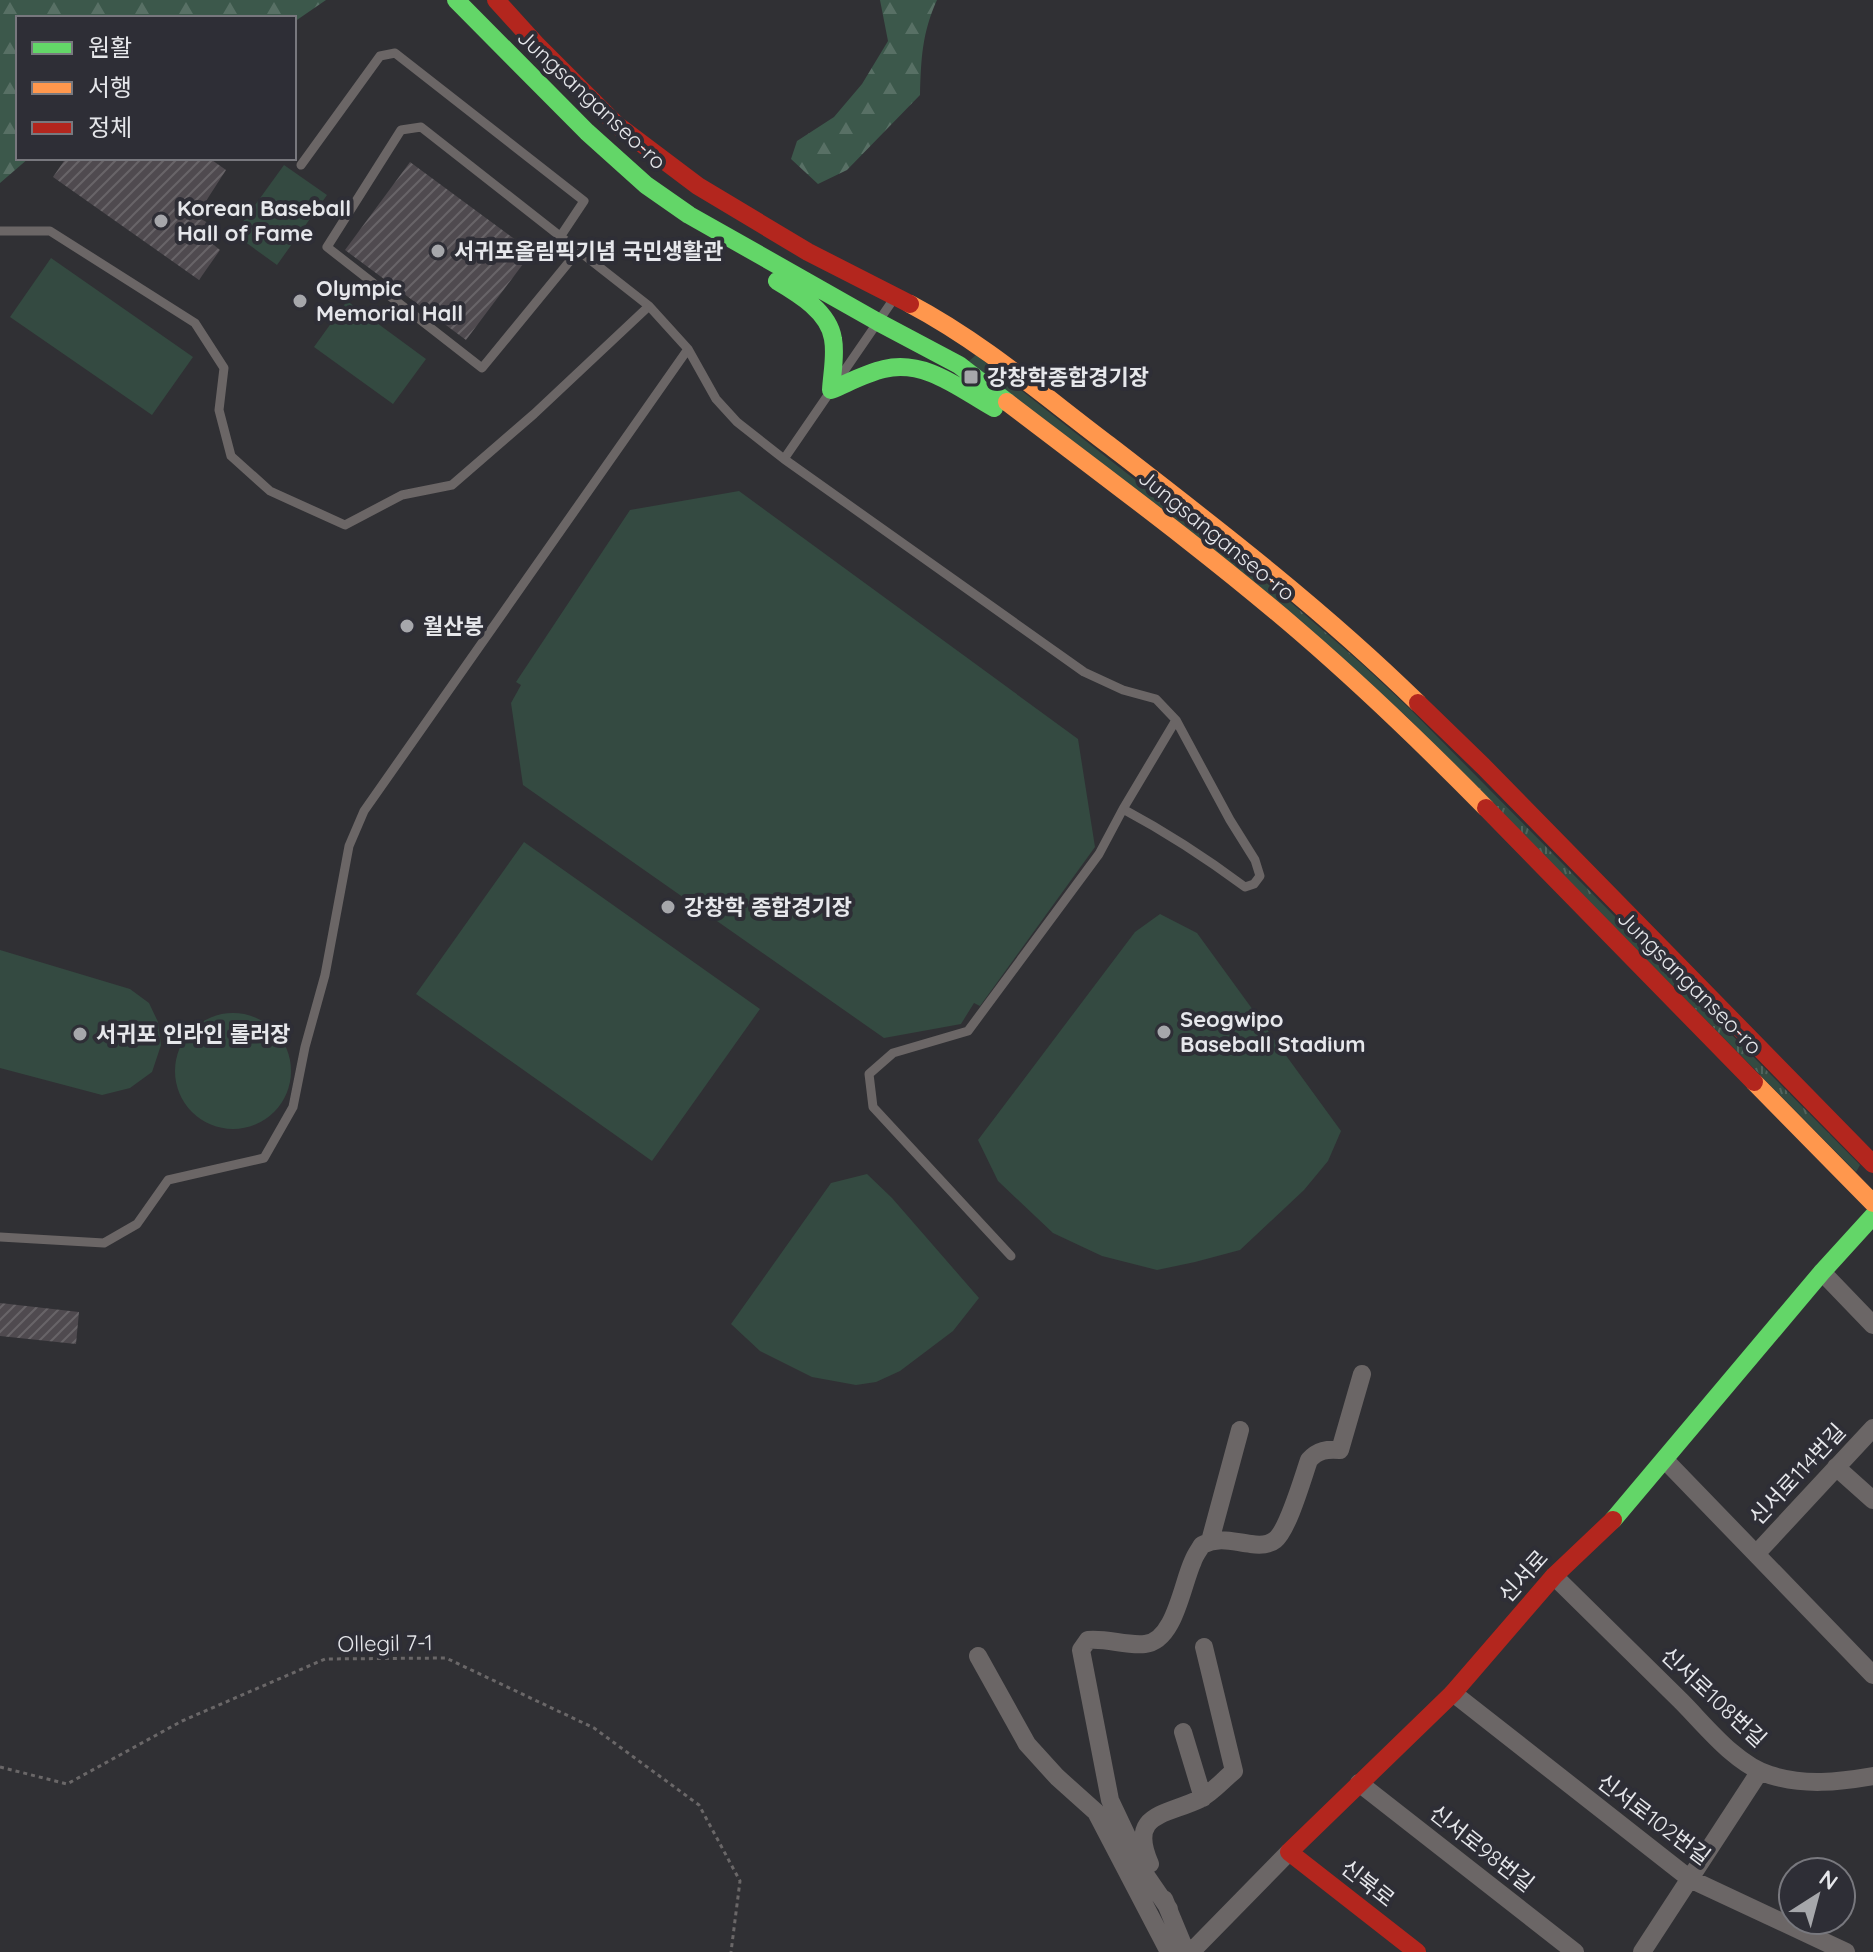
<svg xmlns="http://www.w3.org/2000/svg" width="1873" height="1952" viewBox="0 0 1873 1952" font-family="Quicksand,'Noto Sans KR',sans-serif">
	<style>
		.grass { fill: url(#grass-tufts) }
		.forest { fill: url(#forest-firs) }
		.park { fill: #344a41 }
		.building { fill: url(#building-hatch) }
		.lines { fill: none; stroke-linecap: round; stroke-linejoin: round }
		.path { stroke: #6a6768; stroke-width: 3; stroke-dasharray: 4 4; stroke-linecap: butt }
		.lane { stroke: #6b6666; stroke-width: 9 }
		.street { stroke: #6b6666; stroke-width: 18 }
		.fast { stroke: #63d668; stroke-width: 18 }
		.slow { stroke: #ff974d; stroke-width: 18 }
		.jam { stroke: #b3261e; stroke-width: 18 }
		.poi-dot { fill: #a6a7ab; stroke: #2e2e36; stroke-width: 3 }
		.labels { text-anchor: middle; stroke-width: 8; stroke-linejoin: round; paint-order: stroke }
		.street-label { font-size: 22px; fill: #e6e7eb; stroke: #2e2e36 }
		.poi-label { font-size: 22px; font-weight: bold; fill: #e6e7eb; stroke: #2e2e36; text-anchor: start }
	</style>
	<defs>
		<pattern id="grass-tufts" width="24" height="20" patternUnits="userSpaceOnUse" patternTransform="scale(2)"><rect width="24" height="20" fill="#344a41"/><path d="M3 7l-1-3M5 7V3M7 7l1-3M15 17l-1-3M17 17v-4M19 17l1-3" fill="none" stroke="#51645d"/></pattern>
		<pattern id="forest-firs" width="22" height="20" patternUnits="userSpaceOnUse" patternTransform="scale(2)"><rect width="22" height="20" fill="#3c584b"/><path d="M5 1l3.5 6h-7zM16 11l3.5 6h-7z" fill="#587065"/></pattern>
		<pattern id="building-hatch" width="6" height="6" patternUnits="userSpaceOnUse" patternTransform="scale(2)"><rect width="6" height="6" fill="#4f4a4f"/><path d="M-1 1l2-2M0 6l6-6M5 7l2-2" fill="none" stroke="#686468"/></pattern>
	</defs>
	<rect width="100%" height="100%" fill="#303034"/>
	<path class="grass" d="M976 355 1282 595 1362 664 1411 710 1860 1165 1856 1172 1406 716 969 361Z"/>
	<path class="forest" d="M0 0H326L294 22V18H18V158H29L0 183Z
		M880 0H937C922 33 921 59 920 95L847 170 818 184 791 159 797 141 834 117 862 84 888 41Z"/>
	<path class="park" d="M284 165 327 195 277 265 234 234Z
		M51 258 193 357 152 415 10 317Z
		M347 301 426 359 393 404 314 347Z
		M739 491 1078 739 1095 847 980 1006 974 1003 961 1024 884 1038 523 785 511 703 521 685 516 682 630 510Z
		M524 842 760 1009 652 1161 416 994Z
		M1160 914 1197 933 1341 1131 1328 1161 1304 1190 1240 1250 1195 1262 1157 1270 1102 1256 1053 1233 998 1181 978 1140 1135 932Z
		M0 950 130 989 149 1003 158 1022 161 1045 152 1072 130 1088 102 1095 0 1068Z
		M175 1071a58 58 0 1 1 116 0a58 58 0 1 1-116 0Z
		M867 1174 892 1198 979 1298 953 1331 900 1371 876 1382 856 1385 812 1377 760 1351 731 1324 831 1183Z"/>
	<path class="building" d="M66 158H209L226 170 206 201 199 218 212 225 204 237 220 250 199 280 53 177Z
		M410 162 532 252 466 340 345 250Z
		M0 1303 79 1312 76 1344 0 1336Z"/>
	<g class="lines">
		<path class="path" d="M0 1767 67 1784 182 1721 325 1659 446 1658 594 1728 699 1805 740 1881 731 1952"/>
		<path class="lane" d="M301 165 380 56 395 53 584 201 560 237
			M0 231H50L195 323 224 368 219 410 231 456 270 491 345 525 402 495 452 485 534 414 649 306
			M578 251 482 368 327 247 401 130 421 127 649 306 688 349 716 399 737 422 784 459 830 392
			M838 380 893 300
			M784 459 1084 672 1123 690 1156 699 1176 720 1230 820 1255 860 1260 876 1254 884 1245 887C1206 858 1166 832 1123 809L1099 854 968 1031 893 1053 869 1074 873 1107 1011 1256
			M1123 809 1176 720
			M0 1237 104 1243 137 1224 168 1180 264 1158 293 1107 305 1047 325 975 349 846 364 811 688 349"/>
		<path class="street" d="M1822 1272 1873 1325
			M1665 1460 1873 1675
			M1836 1467 1873 1500
			M1210 1541 1240 1430
			M1756 1554 1873 1428
			M1554 1576C1596 1617 1638 1659 1681 1701 1705 1725 1736 1765 1770 1775 1805 1786 1838 1782 1873 1776
			M978 1656 1027 1744 1057 1777 1096 1812 1169 1952
			M1453 1693 1690 1879 1846 1952
			M1183 1732 1203 1798
			M1359 1783 1575 1952
			M1150 1864C1128 1813 1164 1816 1200 1799 1212 1793 1223 1780 1234 1771L1204 1647
			M1164 1899 1186 1952
			M1169 1909 1145 1874 1110 1800 1081 1650 1088 1640C1107 1638 1126 1646 1145 1644 1175 1641 1182 1584 1193 1561 1195 1555 1199 1550 1202 1545 1220 1536 1233 1542 1251 1544 1258 1545 1269 1545 1275 1540 1288 1530 1303 1477 1309 1460 1318 1450 1327 1449 1340 1450L1362 1374
			M1191 1952 1289 1852
			M1642 1952 1760 1771"/>
		<path class="fast" d="M456 0 587 132 646 185 689 215 878 322 959 365 1007 402
			M777 281C799 294 829 312 833 339 836 355 832 373 831 390 848 383 866 373 884 369 925 359 960 389 994 408
			M1613 1520 1822 1272 1873 1216"/>
		<path class="slow" d="M910 304C982 342 1044 396 1109 445 1215 527 1322 609 1418 703
			M1007 402C1105 477 1206 551 1300 632 1365 688 1426 747 1486 808
			M1754 1082 1873 1203"/>
		<path class="jam" d="M496 0 536 44 617 125 698 186 808 252 910 304
			M1418 703 1483 766 1873 1164
			M1486 808 1754 1082
			M1417 1952 1289 1852 1453 1693 1554 1576 1613 1520"/>
	</g>
	<g class="poi-dot">
		<circle cx="161" cy="221" r="8"/>
		<circle cx="438" cy="251" r="8"/>
		<circle cx="300" cy="301" r="8"/>
		<rect x="963" y="369" width="16" height="16" rx="4"/>
		<circle cx="407" cy="626" r="8"/>
		<circle cx="668" cy="907" r="8"/>
		<circle cx="1164" cy="1032" r="8"/>
		<circle cx="80" cy="1034" r="8"/>
	</g>
	<g class="labels">
		<g class="street-label">
			<text transform="translate(592 99) rotate(43)" y="8">Jungsanganseo-ro</text>
			<text transform="translate(1217 535) rotate(39)" y="8">Jungsanganseo-ro</text>
			<text transform="translate(1690 982) rotate(45)" y="8">Jungsanganseo-ro</text>
			<text transform="translate(1797 1474) rotate(-47)" y="8">신서로114번길</text>
			<text transform="translate(1523 1576) rotate(-48)" y="8">신서로</text>
			<text transform="translate(385 1643) rotate(-1)" y="8">Ollegil 7-1</text>
			<text transform="translate(1714 1697) rotate(43)" y="8">신서로108번길</text>
			<text transform="translate(1654 1819) rotate(37)" y="8">신서로102번길</text>
			<text transform="translate(1482 1848) rotate(38)" y="8">신서로98번길</text>
			<text transform="translate(1368 1883) rotate(38)" y="8">신북로</text>
		</g>
		<g class="poi-label">
			<text x="177" y="216">Korean Baseball<tspan x="177" dy="25">Hall of Fame</tspan></text>
			<text x="454" y="259">서귀포올림픽기념 국민생활관</text>
			<text x="316" y="296">Olympic<tspan x="316" dy="25">Memorial Hall</tspan></text>
			<text x="987" y="385">강창학종합경기장</text>
			<text x="423" y="634">월산봉</text>
			<text x="684" y="915">강창학 종합경기장</text>
			<text x="1180" y="1027">Seogwipo<tspan x="1180" dy="25">Baseball Stadium</tspan></text>
			<text x="96" y="1042">서귀포 인라인 롤러장</text>
		</g>
	</g>
	<rect x="16" y="16" width="280" height="144" fill="#2e2e36" stroke="#78787e" stroke-width="2"/>
	<rect x="32" y="42" width="40" height="12" fill="#63d668" stroke="#78787e" stroke-width="2"/>
	<text x="88" y="56" font-size="24" fill="#e6e7eb">원활</text>
	<rect x="32" y="82" width="40" height="12" fill="#ff974d" stroke="#78787e" stroke-width="2"/>
	<text x="88" y="96" font-size="24" fill="#e6e7eb">서행</text>
	<rect x="32" y="122" width="40" height="12" fill="#b3261e" stroke="#78787e" stroke-width="2"/>
	<text x="88" y="136" font-size="24" fill="#e6e7eb">정체</text>
	<g transform="translate(1817 1896) rotate(36)"><circle r="38" fill="#2e2e36" stroke="#78787e" stroke-width="2"/>
	<path d="M0-6L14 30L0 20L-14 30Z" fill="#a6a7ab"/>
	<text y="-12" font-size="22" font-weight="bold" text-anchor="middle" fill="#e6e7eb">N</text>
	</g>
</svg>
